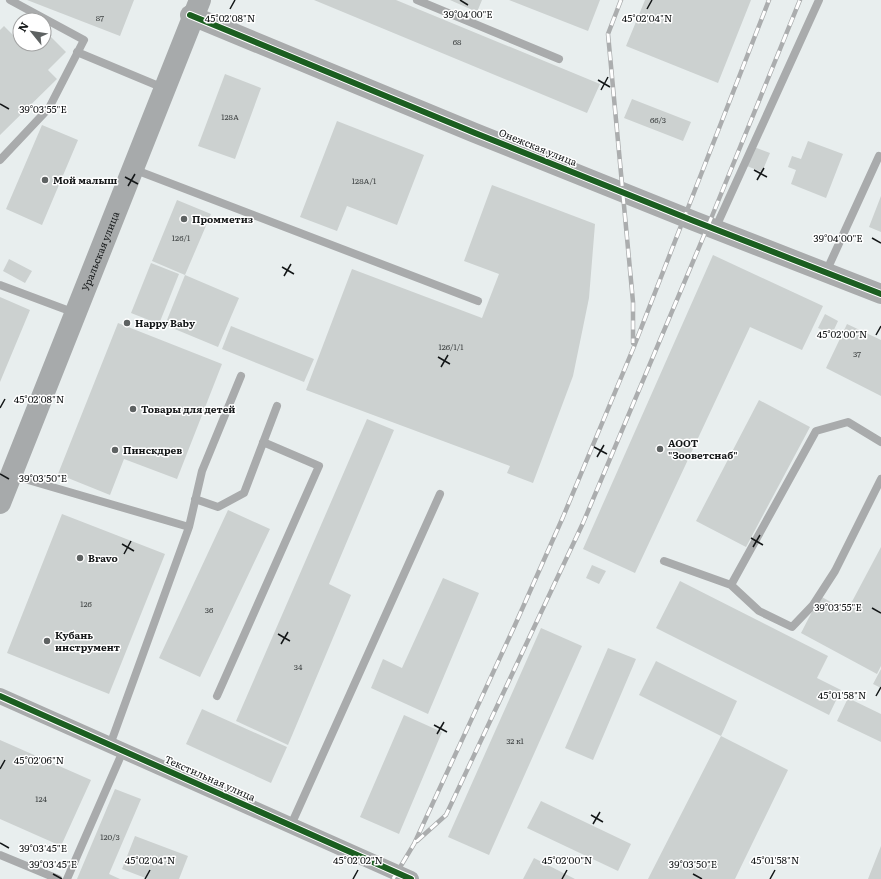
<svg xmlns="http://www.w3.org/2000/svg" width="881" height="879" viewBox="0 0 881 879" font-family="Literata,serif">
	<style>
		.building { fill: #ccd1d0 }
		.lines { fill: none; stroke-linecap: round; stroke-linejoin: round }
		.service { stroke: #a9abac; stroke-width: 8 }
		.minor { stroke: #a9abac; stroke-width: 16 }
		.tertiary { stroke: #a9abac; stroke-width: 20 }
		.secondary { stroke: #a7aaab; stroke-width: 22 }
		.rail-casing { stroke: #abadae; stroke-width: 4.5 }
		.rail { stroke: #fff; stroke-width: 3; stroke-dasharray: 9; stroke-linecap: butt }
		.cycleway-casing { stroke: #fff; stroke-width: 8 }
		.cycleway { stroke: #1b5e20; stroke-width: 6 }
		.ticks { fill: none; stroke: #131617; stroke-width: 1.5 }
		.poi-dot { fill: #5e6262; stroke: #fff; stroke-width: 1.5 }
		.labels { text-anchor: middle; stroke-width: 3; stroke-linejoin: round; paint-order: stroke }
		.number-label { font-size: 8px; fill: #414545 }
		.street-label { font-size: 10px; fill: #131617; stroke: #fff }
		.poi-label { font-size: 10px; font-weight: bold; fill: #131617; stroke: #fff; text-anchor: start }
		.ticks-label { font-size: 10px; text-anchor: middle; fill: #131617; stroke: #fff; stroke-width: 3; stroke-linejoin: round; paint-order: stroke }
	</style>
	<rect width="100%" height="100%" fill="#e8eeee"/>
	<path class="building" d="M27 0H134L120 36Z
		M314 0H396L600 84 587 113Z
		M450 0H482L477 12Z
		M509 0H600L588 31Z
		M645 0H751L718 83 626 46Z
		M4 26 15 37 20 32V44H44V30L66 52 48 70 57 79 0 135V30Z
		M225 74 261 88 235 159 198 146Z
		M632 99 691 122 683 141 624 118Z
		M337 121 424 155 397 225 347 206 337 231 300 217Z
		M42 125 78 140 42 225 6 209Z
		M808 141 843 154 826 198 791 184 796 170 788 167 792 156 801 159Z
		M754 147 770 153 762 172 747 166Z
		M492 185 595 224 589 298 573 376 533 483 507 473 510 466 306 390 352 269 482 318 499 274 464 261Z
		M881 196V232L869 227Z
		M177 200 211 214 185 275 152 261Z
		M713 255 823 306 802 350 750 327 635 573 583 549Z
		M9 259 32 271 25 283 3 271Z
		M151 263 179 274 159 324 131 313Z
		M185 275 239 298 218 347 165 325Z
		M0 297 30 310 0 382Z
		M825 314 838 321 832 334 818 328Z
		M118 323 222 364 177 479 124 459 110 495 58 474Z
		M847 324 881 340V396L826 368Z
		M231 326 314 359 304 382 222 349Z
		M759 400 810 427 746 547 696 521Z
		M367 419 394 430 329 584 351 595 288 745 236 721Z
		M228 510 270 529 200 677 159 658Z
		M62 514 165 554 109 694 7 653Z
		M881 547V666L877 674 801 633 820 596 847 611Z
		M592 565 606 571 599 584 586 578Z
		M443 578 479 593 428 714 371 688 383 659 402 668Z
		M680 581 828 656 817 678 841 690 829 715 656 628Z
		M541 628 582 646 489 855 448 837Z
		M608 648 636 659 593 760 565 748Z
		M656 661 737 701 721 736 639 695Z
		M881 669V688L873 684Z
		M848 698 881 714V742L837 721Z
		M202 709 287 747 271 783 186 744Z
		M404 715 442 732 399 834 360 817Z
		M721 736 788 770 735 879H648Z
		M0 740 91 780 61 846 0 819Z
		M115 789 141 799 109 874 120 879H77Z
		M541 801 631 844 618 871 527 828Z
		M135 836 188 856 179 879H148L122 869Z
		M881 846V879H868Z
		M534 858 575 879H523Z"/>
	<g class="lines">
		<path class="service" d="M417 0 559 59
			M77 52 161 87
			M0 160 49 108 84 40 10 0
			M133 169 478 301
			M715 229 819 0
			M826 272 879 156 881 157
			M0 285 75 313
			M11 475 189 527
			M195 499 218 507 244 493 277 406
			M664 561 731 585 816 431 848 422 881 442
			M731 585 759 611 792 627 813 605 835 571 881 479
			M217 696 319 466 263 442
			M110 745 189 527 202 471 241 376
			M291 825 440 494
			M0 855 58 879
			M67 879 123 751"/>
		<path class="minor" d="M0 696 411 879"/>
		<path class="tertiary" d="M190 15 475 133 694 221 881 294"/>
		<path class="secondary" id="s1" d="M0 503 200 0"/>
		<g class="rail-casing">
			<path id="rail" d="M621 0 608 34 633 302V343
				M417 841 446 815 583 523 708 226 800 0
				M393 879 414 844 515 625 563 517 633 349 769 0"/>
		</g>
		<use href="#rail" class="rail"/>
		<g class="cycleway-casing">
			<path id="cycleway" d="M190 15 475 133 694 221 881 294
				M0 696 411 879"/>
		</g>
		<use href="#cycleway" class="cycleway"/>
	</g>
	<path class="ticks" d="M460 0 468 5M230 9 235 0M647 9 652 0M598 80 610 87M601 90 608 77M0 104 9 109M754 170 767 177M125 177 138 184M757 180 764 168M128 186 135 174M872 238 881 243M282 267 294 274M284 276 291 264M876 335 881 326M438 357 450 364M441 367 448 355M0 408 5 399M594 447 607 454M597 457 604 445M0 474 9 479M751 538 763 545M122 544 134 551M753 547 760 535M124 554 131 541M872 608 881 613M278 634 290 641M281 644 288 632M876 696 881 687M434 725 447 732M437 734 444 722M0 769 5 760M591 815 603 822M593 824 600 812M0 843 9 848M53 874 62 879M693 874 702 879M145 879 150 870M353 879 358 870M562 879 567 870M770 879 775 870"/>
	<g class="poi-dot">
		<circle cx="45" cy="180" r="4"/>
		<circle cx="184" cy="219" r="4"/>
		<circle cx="127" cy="323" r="4"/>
		<circle cx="133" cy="409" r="4"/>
		<circle cx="660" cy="449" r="4"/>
		<circle cx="115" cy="450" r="4"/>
		<circle cx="80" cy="558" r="4"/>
		<circle cx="47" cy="641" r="4"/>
	</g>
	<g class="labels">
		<g class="number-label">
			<text x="100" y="21">87</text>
			<text x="457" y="45">68</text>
			<text x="230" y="120">128А</text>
			<text x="658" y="123">66/3</text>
			<text x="364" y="184">128А/1</text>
			<text x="181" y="241">126/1</text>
			<text x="451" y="350">126/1/1</text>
			<text x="857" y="357">37</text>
			<text x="86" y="607">126</text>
			<text x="209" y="613">36</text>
			<text x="298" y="670">34</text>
			<text x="515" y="744">32 к1</text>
			<text x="41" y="802">124</text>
			<text x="110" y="840">120/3</text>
		</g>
		<g class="street-label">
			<text transform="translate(538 147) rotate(22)" y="4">Онежская улица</text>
			<text dy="4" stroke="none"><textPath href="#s1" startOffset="271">Уральская улица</textPath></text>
			<text transform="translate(210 778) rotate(24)" y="4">Текстильная улица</text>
		</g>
		<g class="poi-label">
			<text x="53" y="184">Мой малыш</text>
			<text x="192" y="223">Промметиз</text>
			<text x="135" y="327">Happy Baby</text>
			<text x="141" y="413">Товары для детей</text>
			<text x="668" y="447">АООТ<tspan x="668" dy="12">"Зооветснаб"</tspan></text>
			<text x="123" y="454">Пинскдрев</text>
			<text x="88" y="562">Bravo</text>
			<text x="55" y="639">Кубань<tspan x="55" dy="12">инструмент</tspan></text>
		</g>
	</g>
	<g class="ticks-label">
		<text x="468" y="18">39°04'00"E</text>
		<text x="230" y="22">45°02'08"N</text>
		<text x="647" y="22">45°02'04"N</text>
		<text x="43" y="113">39°03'55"E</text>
		<text x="838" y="242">39°04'00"E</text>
		<text x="842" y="338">45°02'00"N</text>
		<text x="39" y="403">45°02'08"N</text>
		<text x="43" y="482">39°03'50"E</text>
		<text x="838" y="611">39°03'55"E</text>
		<text x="842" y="699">45°01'58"N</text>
		<text x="39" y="764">45°02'06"N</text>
		<text x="43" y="852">39°03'45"E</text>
		<text x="150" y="864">45°02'04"N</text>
		<text x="358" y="864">45°02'02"N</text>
		<text x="567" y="864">45°02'00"N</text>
		<text x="775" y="864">45°01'58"N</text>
		<text x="53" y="868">39°03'45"E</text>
		<text x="693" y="868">39°03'50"E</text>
	</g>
	<g transform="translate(32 32) rotate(300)"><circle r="19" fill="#ffffff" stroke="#a1a2a2"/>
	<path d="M0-3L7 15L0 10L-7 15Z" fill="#5e6262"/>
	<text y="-6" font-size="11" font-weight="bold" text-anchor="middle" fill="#131617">N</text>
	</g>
</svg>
